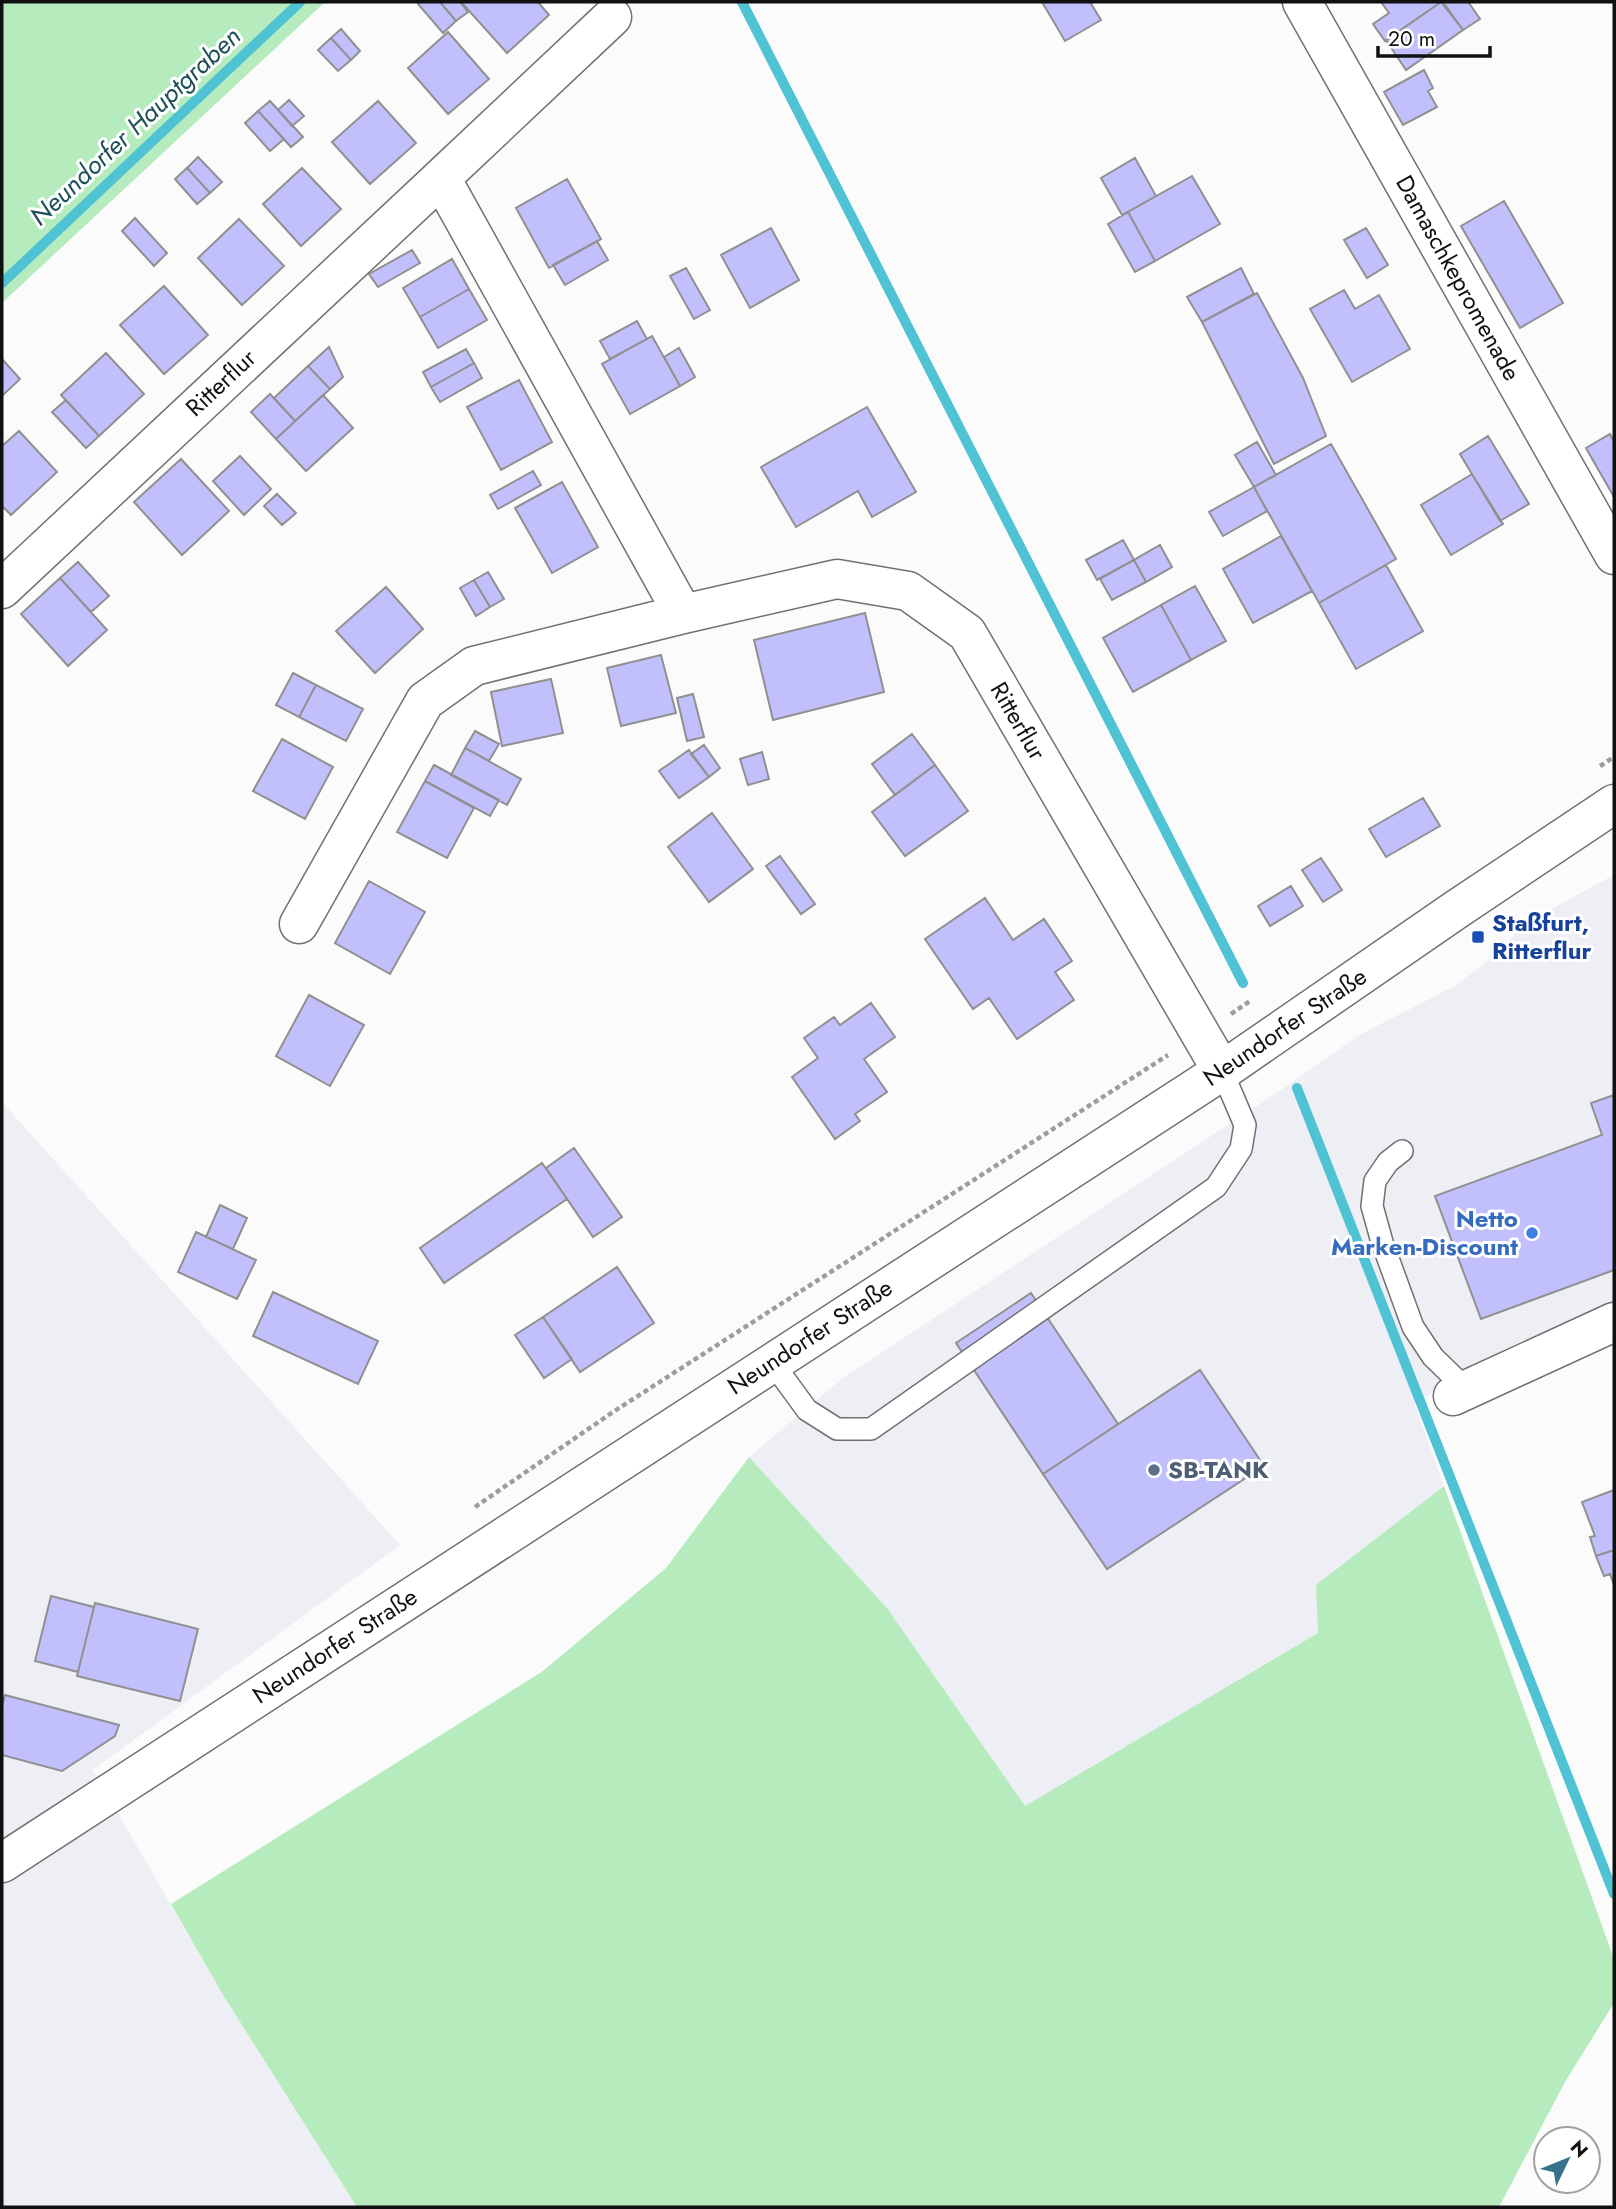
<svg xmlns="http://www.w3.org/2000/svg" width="1616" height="2209" viewBox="0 0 1616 2209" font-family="Jost,sans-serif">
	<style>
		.built { fill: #eeeef5 }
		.green { fill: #b6ecbd }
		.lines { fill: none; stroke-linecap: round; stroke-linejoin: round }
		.stream { stroke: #4fc2d3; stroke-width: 10 }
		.building { fill: #c1c0fc; stroke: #909091; stroke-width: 2 }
		.lane-casing { stroke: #717172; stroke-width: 24 }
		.street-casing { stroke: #717172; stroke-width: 41 }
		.secondary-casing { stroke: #717172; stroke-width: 41 }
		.path { stroke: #9d9d9e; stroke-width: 4.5; stroke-dasharray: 5 3.5; stroke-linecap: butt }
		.lane { stroke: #fff; stroke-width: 21 }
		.street { stroke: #fff; stroke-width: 38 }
		.secondary { stroke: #fff; stroke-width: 38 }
		.transit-dot { fill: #1a4fb4; stroke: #fff; stroke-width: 2.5 }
		.shop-dot { fill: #3f7fe0; stroke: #fff; stroke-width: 2.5 }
		.service-dot { fill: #5c6f8a; stroke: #fff; stroke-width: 2.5 }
		.labels { text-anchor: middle; stroke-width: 6; stroke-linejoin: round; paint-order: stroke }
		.street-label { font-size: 24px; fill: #111; stroke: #fff }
		.transit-label { font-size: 24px; font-weight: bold; fill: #164399; stroke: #fff; text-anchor: start }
		.shop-label { font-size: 24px; font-weight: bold; fill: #366cbe; stroke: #fff; text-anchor: end }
		.service-label { font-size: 24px; font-weight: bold; fill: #4e5e75; stroke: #fff; text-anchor: start }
		.water-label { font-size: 26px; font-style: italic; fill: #1d4f56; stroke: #fff }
	</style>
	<rect width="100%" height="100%" fill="#fbfbfc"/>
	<path class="built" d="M1614 875V1308L1414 1402 1444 1486 1317 1585 1318 1633 1025 1807 887 1608 749 1457 843 1378 1275 1094 1361 1034 1455 986 1495 955 1525 923Z
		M2 1102 400 1545 93 1770 223 1995 357 2207H2Z"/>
	<path class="green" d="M2 2H325L2 303Z
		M749 1457 887 1608 1025 1806 1318 1633 1316 1585 1444 1486 1614 1959V2003L1565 2082 1499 2207H357L223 1995 171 1904 543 1671 666 1568Z"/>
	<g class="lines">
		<path class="stream" d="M742 2 1243 983
			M2 283 300 2
			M1297 1088 1614 1894"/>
	</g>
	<path class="building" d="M421 2H440L456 21 443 33 418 4Z
		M440 2H460L468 12 456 21Z
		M464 2H538L549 15 507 53 462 3Z
		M1042 2H1090L1101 20 1065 41Z
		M1381 2H1441L1385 41 1373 24 1389 13Z
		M1441 2 1463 30 1406 70 1386 40Z
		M1443 2H1471L1469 3 1480 19 1463 30Z
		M341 29 360 51 351 60 331 38Z
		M448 32 489 79 448 114 408 68Z
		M331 38 351 60 338 71 318 50Z
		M1424 70 1433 88 1428 91 1437 107 1403 125 1384 92Z
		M289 100 304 116 292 126 278 110Z
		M270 101 303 137 291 147 258 111Z
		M378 101 416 143 370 184 332 142Z
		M258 111 284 139 270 151 245 123Z
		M198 157 222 182 210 193 187 168Z
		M1135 158 1156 196 1122 215 1101 178Z
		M187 168 210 193 197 204 175 179Z
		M302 168 341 209 301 246 263 204Z
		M1192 176 1220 224 1155 261 1128 212Z
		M567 179 601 239 549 268 516 208Z
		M1504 201 1563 303 1520 328 1461 226Z
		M1128 212 1155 261 1135 272 1108 224Z
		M135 218 167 253 154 266 122 231Z
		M239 219 284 266 242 305 198 258Z
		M771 228 799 280 750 308 721 255Z
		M1366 228 1388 265 1367 278 1344 240Z
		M597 241 608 260 565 285 553 265Z
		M412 250 420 263 378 287 369 274Z
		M452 259 469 289 420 317 403 288Z
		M686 268 710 310 694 319 670 276Z
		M1241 268 1254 294 1202 322 1187 297Z
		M164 286 208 335 164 374 120 325Z
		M469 289 487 320 438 348 420 317Z
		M1344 290 1355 309 1379 295 1410 349 1352 382 1310 309Z
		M1257 293 1303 378 1326 436 1274 464 1202 322Z
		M637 321 647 339 610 359 600 341Z
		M652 336 680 386 630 414 602 364Z
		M329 347 343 377 330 389 308 366Z
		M679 348 695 377 680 386 664 357Z
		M466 349 474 363 431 387 423 372Z
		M106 353 144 394 99 436 61 395Z
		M2 359 20 379 2 396Z
		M474 363 482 378 440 402 431 387Z
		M308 366 330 389 295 421 274 398Z
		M519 380 552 442 501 470 467 407Z
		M270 394 295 421 276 439 251 412Z
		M323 395 353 428 306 471 276 439Z
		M66 400 99 436 86 448 52 412Z
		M867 407 916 492 872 517 858 491 796 527 761 467Z
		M19 431 57 472 11 515 2 506V446Z
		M1610 434 1614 442V497L1586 448Z
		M1488 436 1529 504 1500 521 1460 454Z
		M1257 442 1276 475 1254 487 1235 455Z
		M1331 444 1396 559 1319 603 1254 487Z
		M240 456 271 489 244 515 213 481Z
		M181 459 229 511 182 555 134 502Z
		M533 471 541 485 498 509 490 495Z
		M1472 474 1503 524 1451 555 1421 505Z
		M562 482 598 547 552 573 515 508Z
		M1254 487 1267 511 1223 536 1209 512Z
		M277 494 296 513 282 525 264 506Z
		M1281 536 1312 591 1253 623 1223 569Z
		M1123 540 1134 560 1097 580 1086 560Z
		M1160 545 1172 567 1146 582 1134 560Z
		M1134 560 1146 582 1112 600 1100 579Z
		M78 562 109 596 91 612 60 578Z
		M1386 565 1423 631 1356 669 1319 603Z
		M488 572 504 599 490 607 474 580Z
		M60 578 107 630 68 666 21 614Z
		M474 580 490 607 476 616 460 588Z
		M1195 586 1226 641 1191 660 1161 605Z
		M386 587 423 629 375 673 336 631Z
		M1161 605 1191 660 1133 692 1103 638Z
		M865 613 884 692 773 720 754 640Z
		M661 655 676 713 621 726 607 668Z
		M293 673 316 685 299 717 276 705Z
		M551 679 563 733 502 746 491 692Z
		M316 685 363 709 346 741 299 717Z
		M693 694 704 737 687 741 677 698Z
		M475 731 499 744 489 761 465 748Z
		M912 734 935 765 895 795 872 764Z
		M282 739 333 767 305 819 253 791Z
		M704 745 720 768 709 777 691 754Z
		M465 748 521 779 507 805 451 775Z
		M689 750 709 777 679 798 659 771Z
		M762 752 769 779 748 785 740 759Z
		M434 765 499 800 490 816 425 781Z
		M935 765 968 811 905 856 872 812Z
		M425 781 474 808 447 858 397 832Z
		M1423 798 1440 826 1386 857 1369 829Z
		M712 813 753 869 709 902 668 847Z
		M780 856 815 904 801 914 766 866Z
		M1321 858 1342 890 1323 902 1302 870Z
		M369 881 425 912 390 974 335 943Z
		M1291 886 1303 906 1270 926 1258 906Z
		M985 898 1013 940 1044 919 1072 961 1055 972 1074 1000 1017 1039 989 998 973 1009 925 939Z
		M309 995 364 1025 330 1086 276 1056Z
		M871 1003 895 1037 864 1059 887 1092 855 1114 860 1121 835 1139 792 1077 818 1058 804 1038 834 1017 840 1025Z
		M1614 1095V1270L1481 1319 1435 1196 1602 1135 1591 1103Z
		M574 1148 622 1217 593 1237 546 1168Z
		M542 1163 567 1199 444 1283 420 1248Z
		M220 1205 247 1218 233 1249 206 1237Z
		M196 1232 256 1260 237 1299 178 1272Z
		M617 1267 654 1323 580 1372 543 1317Z
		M273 1292 378 1341 358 1384 253 1336Z
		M1031 1293 1118 1424 1043 1474 956 1343Z
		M543 1317 572 1359 544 1378 515 1335Z
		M1200 1370 1264 1466 1107 1569 1043 1474Z
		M1614 1490V1550L1596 1556 1590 1537 1595 1536 1582 1502Z
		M1614 1550V1585L1610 1574 1604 1576 1596 1556Z
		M51 1596 94 1607 78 1672 35 1661Z
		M95 1603 198 1629 180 1701 77 1676Z
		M5 1695 119 1725 115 1736 62 1771 2 1755V1706Z"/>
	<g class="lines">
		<g class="lane-casing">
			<path id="lane" d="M1402 1151 1388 1162 1375 1181 1372 1206 1382 1242 1413 1327 1433 1357 1467 1390
				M772 1362 807 1410 837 1429H871L1216 1187 1241 1149 1245 1125 1222 1071"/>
		</g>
		<g class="street-casing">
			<path id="street" d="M1302 2 1614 555
				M612 17 441 178 683 614
				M2 589 441 178
				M299 924 425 701 474 666 683 614 837 579 908 591 967 633 1222 1071
				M1453 1396 1614 1322"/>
		</g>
		<g class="secondary-casing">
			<path id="secondary" d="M2 1863 1222 1071 1457 909 1614 804"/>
		</g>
		<path class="path" d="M1600 766 1614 757
			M1231 1014 1250 1001
			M475 1507 613 1412 1168 1055"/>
		<use href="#lane" class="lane"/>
		<use href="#street" class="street"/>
		<use href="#secondary" class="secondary"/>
	</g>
	<rect class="transit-dot" x="1471" y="930" width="14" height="14" rx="3.5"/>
	<circle class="shop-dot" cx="1532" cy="1233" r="7"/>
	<circle class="service-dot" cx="1154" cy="1470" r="7"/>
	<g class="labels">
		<g class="street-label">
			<text transform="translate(1458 278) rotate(61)" y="8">Damaschkepromenade</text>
			<text transform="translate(221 383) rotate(-43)" y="8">Ritterflur</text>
			<text transform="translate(1018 721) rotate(60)" y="8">Ritterflur</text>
			<text transform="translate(1285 1027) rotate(-34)" y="8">Neundorfer Straße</text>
			<text transform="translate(810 1337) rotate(-33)" y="8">Neundorfer Straße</text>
			<text transform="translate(335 1646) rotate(-33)" y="8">Neundorfer Straße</text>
		</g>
		<g class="transit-label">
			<text x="1492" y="931">Staßfurt,<tspan x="1492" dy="28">Ritterflur</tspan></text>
		</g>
		<g class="shop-label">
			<text x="1518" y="1227">Netto<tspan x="1518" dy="28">Marken-Discount</tspan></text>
		</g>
		<g class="service-label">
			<text x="1168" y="1478">SB-TANK</text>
		</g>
		<g class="water-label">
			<text transform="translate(135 126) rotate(-43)" y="9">Neundorfer Hauptgraben</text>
		</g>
	</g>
	<rect width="1616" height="2209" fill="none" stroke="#111111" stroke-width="7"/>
	<g transform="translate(1567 2160) rotate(47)"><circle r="33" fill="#ffffff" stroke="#a0a0a0" stroke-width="2"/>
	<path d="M0-5L12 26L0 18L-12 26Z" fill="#37728a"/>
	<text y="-10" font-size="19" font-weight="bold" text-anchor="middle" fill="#111111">N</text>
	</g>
	<path d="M1378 46v10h112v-10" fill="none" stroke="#111111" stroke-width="3.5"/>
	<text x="1388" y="46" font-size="21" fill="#111111" stroke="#ffffff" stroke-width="5" paint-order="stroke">20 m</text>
</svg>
